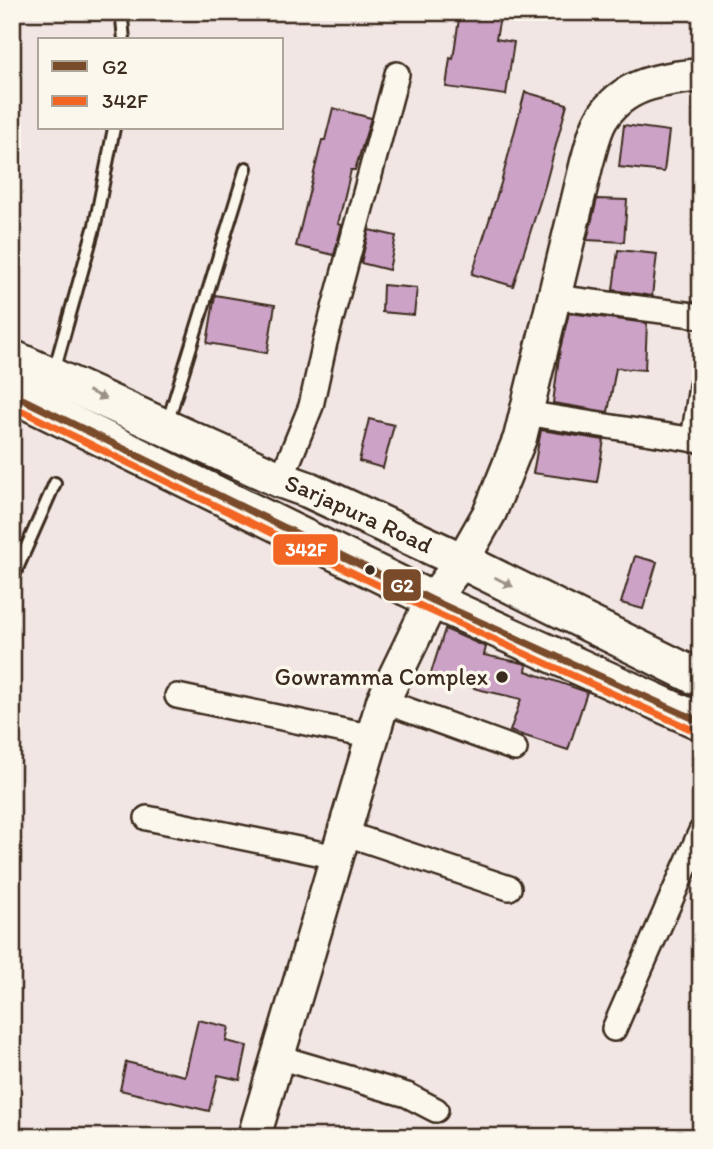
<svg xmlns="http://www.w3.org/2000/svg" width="713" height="1149" viewBox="0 0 713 1149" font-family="Itim,sans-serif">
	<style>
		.building { fill: #cca2c6; stroke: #3b2a1e; stroke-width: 2 }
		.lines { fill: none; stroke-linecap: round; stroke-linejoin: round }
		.lane-casing { stroke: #3b2a1e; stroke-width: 16 }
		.street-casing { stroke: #3b2a1e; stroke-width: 28 }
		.secondary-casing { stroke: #3b2a1e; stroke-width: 37 }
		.primary-casing { stroke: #3b2a1e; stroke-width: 40 }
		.lane { stroke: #fbf7ec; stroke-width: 10 }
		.street { stroke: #fbf7ec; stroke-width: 23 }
		.secondary { stroke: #fbf7ec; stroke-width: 32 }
		.primary { stroke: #fbf7ec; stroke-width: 35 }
		.bus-1-casing { stroke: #fbf7ec; stroke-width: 12 }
		.bus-2-casing { stroke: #fbf7ec; stroke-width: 12 }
		.bus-1 { stroke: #7a4b2a; stroke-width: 7 }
		.bus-2 { stroke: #f26522; stroke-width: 7 }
		.oneway { fill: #9b9085 }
		.bus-dot { fill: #3b2a1e; stroke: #fbf7ec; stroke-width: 2.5 }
		.labels { text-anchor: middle; stroke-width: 7; stroke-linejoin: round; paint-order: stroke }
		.street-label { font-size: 24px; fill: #3b2a1e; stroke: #fbf7ec }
		.poi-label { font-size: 24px; fill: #3b2a1e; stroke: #fbf7ec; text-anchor: end }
		.line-badge { stroke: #fbf7ec; stroke-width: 2.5 }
		.badge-label { font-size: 19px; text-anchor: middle; font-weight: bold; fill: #fff }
	</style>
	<rect width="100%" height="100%" fill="#f2e6e4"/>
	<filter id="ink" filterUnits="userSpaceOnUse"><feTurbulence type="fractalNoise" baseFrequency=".0143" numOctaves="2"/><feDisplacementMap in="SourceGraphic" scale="14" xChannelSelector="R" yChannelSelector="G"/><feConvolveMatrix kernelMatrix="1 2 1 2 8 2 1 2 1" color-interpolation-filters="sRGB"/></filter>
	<g filter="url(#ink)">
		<path class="building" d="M460 12H501L496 39 514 42 506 95 446 87 450 58 453 59Z
			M525 92 567 104 545 186 513 286 472 274 501 183Z
			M333 108 371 118 355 170H351L338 224 342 225 334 255 296 246 322 140H325Z
			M624 125 669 131 664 172 619 167Z
			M597 199 627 200 624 242 587 240Z
			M369 230 396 236 389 270 361 263Z
			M618 250 657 254 652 296 613 290Z
			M383 285 417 288 414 315 382 312Z
			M215 295 275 305 267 353 207 343Z
			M569 313 647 323 645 370 616 368 608 412 553 403 560 349Z
			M369 419 394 425 383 468 359 461Z
			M541 430 604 440 597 482 533 473Z
			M635 556 657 562 643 609 621 603Z
			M445 629 486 647 484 655 523 663 527 665 526 671 587 692 568 750 510 731 521 699 477 689 431 673Z
			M198 1020 229 1027 226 1041 247 1046 240 1080 218 1075 209 1111 120 1090 126 1062 185 1076Z"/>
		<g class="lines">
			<g class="lane-casing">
				<path id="lane" d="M118 12 122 19 124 40
					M54 371 95 225 114 128
					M167 424 246 168
					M12 580 55 483"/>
			</g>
			<g class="street-casing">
				<path id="street" d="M554 297 701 316
					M525 413 701 441
					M693 440 701 386
					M281 480 311 406 325 342 397 74
					M177 696 373 737
					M383 701 515 749
					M147 818 337 857
					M344 833 509 888
					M614 1029 701 831
					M278 1057 407 1095 436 1110"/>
			</g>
			<g class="secondary-casing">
				<path id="secondary" d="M254 1137 383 701 432 600 462 561 490 512 520 438 587 162C591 149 594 132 601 120 623 83 662 79 701 75"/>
			</g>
			<g class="primary-casing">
				<g id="primary">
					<path id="s1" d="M12 358 281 480 309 490 462 561 701 679"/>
					<path d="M12 394 432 600 701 722"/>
				</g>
			</g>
			<use href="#lane" class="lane"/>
			<use href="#street" class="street"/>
			<use href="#secondary" class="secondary"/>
			<use href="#primary" class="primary"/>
			<g class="bus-1-casing">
				<path id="bus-1" d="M12 394 432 600 701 722"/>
			</g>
			<g class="bus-2-casing">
				<path id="bus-2" d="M12 406 427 609 697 732"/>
			</g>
			<use href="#bus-1" class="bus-1"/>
			<use href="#bus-2" class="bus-2"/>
		</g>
		<defs><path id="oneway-solid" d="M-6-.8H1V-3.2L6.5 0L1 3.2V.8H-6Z" transform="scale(1.75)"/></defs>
		<g class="oneway">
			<use href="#oneway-solid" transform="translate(97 395) rotate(25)"/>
			<use href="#oneway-solid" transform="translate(504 582) rotate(27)"/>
		</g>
	</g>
	<g class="bus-dot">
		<circle cx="370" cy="570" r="6"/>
		<circle cx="502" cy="677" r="7"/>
	</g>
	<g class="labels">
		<g class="street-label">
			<text dy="8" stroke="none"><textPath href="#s1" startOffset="380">Sarjapura Road</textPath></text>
		</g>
		<g class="poi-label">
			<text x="488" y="685">Gowramma Complex</text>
		</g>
	</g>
	<g class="line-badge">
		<rect x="272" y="533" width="67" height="33" rx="7" fill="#f26522"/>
		<rect x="382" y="568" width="40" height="34" rx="7" fill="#7a4b2a"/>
	</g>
	<g class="badge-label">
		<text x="306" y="556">342F</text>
		<text x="402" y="592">G2</text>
	</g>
	<rect width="713" height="1149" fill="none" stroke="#fbf7ec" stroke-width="42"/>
	<rect x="21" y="21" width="671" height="1107" fill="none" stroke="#3b2a1e" stroke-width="2.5" filter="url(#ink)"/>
	<rect x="38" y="38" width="245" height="91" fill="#fbf7ec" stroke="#aea59a" stroke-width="2"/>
	<rect x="52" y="61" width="35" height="10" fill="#7a4b2a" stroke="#aea59a" stroke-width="2"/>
	<text x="102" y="74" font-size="21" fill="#3b2a1e">G2</text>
	<rect x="52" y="96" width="35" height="10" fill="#f26522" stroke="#aea59a" stroke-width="2"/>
	<text x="102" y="108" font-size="21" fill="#3b2a1e">342F</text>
</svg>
